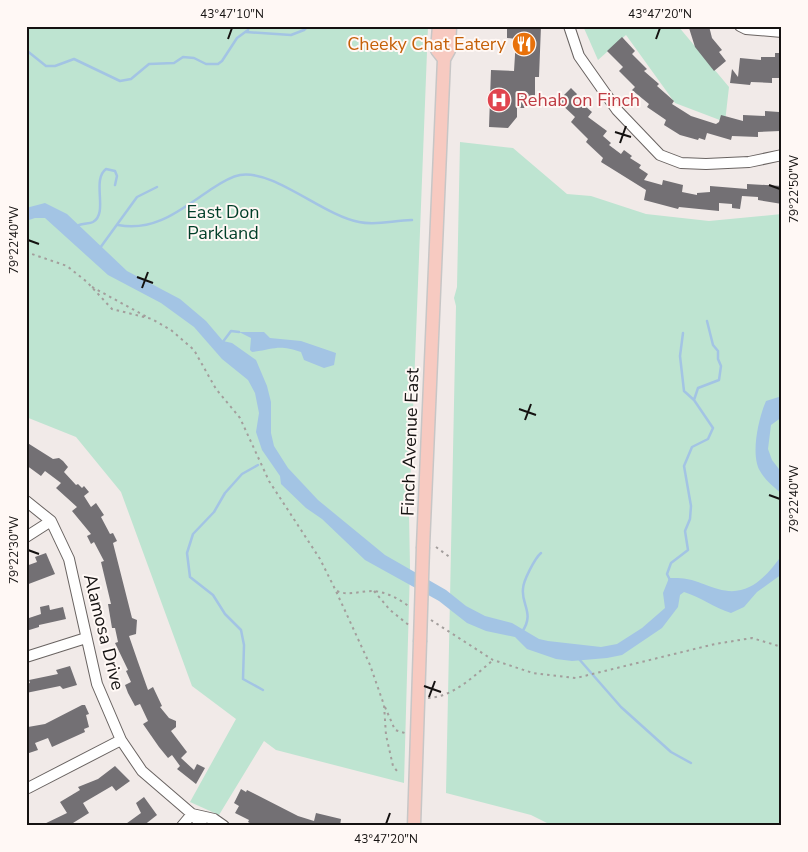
<svg xmlns="http://www.w3.org/2000/svg" width="808" height="852" viewBox="0 0 808 852" font-family="'Nunito Sans',sans-serif">
	<style>
		.green { fill: #bee4d1 }
		.water { fill: #a3c4e4 }
		.lines { fill: none; stroke-linecap: round; stroke-linejoin: round }
		.stream { stroke: #a3c4e4; stroke-width: 2.5 }
		.building { fill: #737074 }
		.minor-casing { stroke: #696361; stroke-width: 12 }
		.major-casing { stroke: #c7c6c6; stroke-width: 15 }
		.path { stroke: #a39e9c; stroke-width: 2; stroke-dasharray: 2.5 4; stroke-linecap: butt }
		.minor { stroke: #fff; stroke-width: 10 }
		.major { stroke: #f7cac1; stroke-width: 12 }
		.major-bridge-casing { stroke: #c7c6c6; stroke-width: 15; stroke-linecap: butt }
		.major-bridge { stroke: #f7cac1; stroke-width: 12 }
		.ticks { fill: none; stroke: #151211; stroke-width: 2 }
		.labels { text-anchor: middle; stroke-width: 4; stroke-linejoin: round; paint-order: stroke }
		.food-label { font-size: 18px; fill: #c56008; stroke: #fff8f5; text-anchor: end }
		.health-label { font-size: 18px; fill: #be3a42; stroke: #fff8f5; text-anchor: start }
		.park-label { font-size: 18px; fill: #003e28; stroke: #fff8f5 }
		.street-label { font-size: 18px; fill: #151211; stroke: #fff8f5 }
		.neatline { fill: none; stroke: #151211; stroke-width: 2 }
		.ticks-label { font-size: 12px; text-anchor: middle; fill: #151211 }
	</style>
	<rect width="100%" height="100%" fill="#f1eae8"/>
	<path class="green" d="M26 26H428L409 514 410 568 404 783 276 750 264 741 219 815 190 802 236 719 192 686 121 492 76 437 26 417Z
		M583 26H678L729 87 725 122 675 103 626 35 598 60Z
		M460 142 513 148 567 194 591 196 646 214 709 221 782 214V826H553L531 815 446 793 456 306 454 298 457 287Z"/>
	<path class="water" d="M45 203 67 214 127 271 180 299 206 321 223 341 232 343 256 360 267 386 271 402V433L274 446 288 468 318 500 385 555 446 590 466 606 485 616 512 623 539 639 548 641 601 647 617 644 642 628 665 608 663 593 669 578C693 577 698 583 718 589 748 598 766 577 782 555V574L757 592 744 607 731 613C714 608 701 597 684 592L680 595 678 607 662 628 622 655 607 658 572 661 556 659 527 649 515 637 486 631 467 623 439 601 365 560 322 519 306 508 281 484 280 476 262 450 256 432 259 413 255 393 248 380 222 359 194 327 161 303 108 275 45 218H35L26 221V208Z
		M239 332H264L270 338 301 341 336 353 334 365 324 368 304 360 301 352C278 344 275 349 252 352L250 350 251 338Z
		M782 396V417L771 425 768 449 772 460 782 473V494C774 487 765 480 760 471 750 454 759 417 766 401Z"/>
	<g class="lines">
		<path class="stream" d="M246 32 291 35 304 30 308 26
			M26 50 46 66H55L74 59 120 81 131 79 149 64 174 63 183 57 194 58 206 64H218L222 61 237 38 248 30 249 26
			M118 225C155 232 180 210 210 190 219 184 229 177 240 175 273 169 324 216 359 222 377 226 394 220 412 220
			M77 226C82 223 89 224 93 222 109 213 91 180 106 169L115 171 117 176 115 185
			M100 248 137 197 157 187
			M222 343 231 331 239 332
			M694 400 698 388 719 380 721 366 718 359V351L713 345 707 321
			M258 465 242 474 225 493 214 512 193 534 187 553 190 577 213 595 225 614 241 630 244 645 243 679 263 690
			M670 580 667 574 671 563 688 550 685 531 690 519 691 506 684 466 692 447 708 439 713 428 694 400 684 391 680 356 683 333
			M522 632C535 613 521 605 523 589 523 581 535 558 541 553
			M579 659 621 707 671 752 691 763"/>
	</g>
	<path class="building" d="M507 26H541L539 77H535V95L524 108H517V117L508 128 489 127 491 70 514 71 516 39 507 38Z
		M695 26H709L712 38 722 50 719 52 726 61 714 71 695 47 689 28Z
		M622 37 635 51 632 54 647 69 644 71 659 84 657 86 674 101 672 104 691 116 716 124 719 122 721 115 743 121V115L765 116V111L779 112 780 131 758 132V137L732 136 731 140 707 133 705 140 699 138 698 140 680 135 664 125 666 120 647 107 649 104 632 90 635 87 619 71 623 67 607 51Z
		M775 53H782V78H772V83L751 82 750 85 730 83 732 69 738 77 740 58 761 60V57H775Z
		M571 88 577 94 573 99 583 108 585 106 592 112 588 117 607 131 603 136 611 143 609 145 621 154 624 150 632 156 630 158 641 165 639 168 648 174 644 180 662 185 663 180 683 185 682 192 697 195V193L710 192V186L747 189V184L782 186V204L758 200V197L742 196 740 209 732 208V204L719 203V211L679 207 678 209 644 200 646 190 601 162 603 158 586 142 588 139 571 122 575 117 558 101Z
		M26 442 53 459 59 458 63 461 68 467 64 472 76 485 78 484 82 488 84 486 89 492 84 496 91 507 96 503 104 515 101 517 110 534 113 533 117 541 113 543 132 618 137 620 136 634 129 636 138 662 148 690 153 687 162 706 160 707 169 718 176 721V727L171 731 187 752 181 758 194 770 197 764 205 768 196 784 177 769 180 766 172 755 168 758 159 747 143 724 148 721 140 704 135 706 128 693 125 685 131 682 126 671 128 670 115 643 118 642 115 628H112L108 604H111L101 562 104 561 94 542 91 544 87 536 91 534 72 511 77 507 56 488 61 483 45 471 41 476 26 465Z
		M46 553 55 574 26 585V566L37 562 35 557Z
		M49 605 50 610 63 607 66 619 39 625V627L26 631V619L41 614 40 607Z
		M70 666 77 685 63 689 60 686 26 693V684L30 683 29 680 58 674 56 670Z
		M82 705H85L89 714 86 715 89 727 84 729 85 732 52 747 48 738 35 743 38 750 26 754 28 727 45 724Z
		M115 766 130 781 116 791 112 786 83 803 89 813 73 823 64 826H40L67 813 60 802 80 790 78 787 98 779Z
		M241 789 246 792 247 790 298 816 314 821 316 813 341 819 340 826H255L248 822 249 820 235 813 239 806 234 803Z
		M144 797 157 815 143 826H123L141 813 136 803Z"/>
	<g class="lines">
		<g class="minor-casing">
			<path id="minor" d="M569 26 579 56 617 110 660 155 681 163 706 164 749 162 782 155
				M740 26 746 29 782 32
				M26 501 51 521 69 559 97 684 121 740 142 771 192 814 202 826
				M26 537 51 521
				M26 657 86 638
				M28 788 121 740
				M192 814 214 819 224 826
				M182 826 192 814"/>
		</g>
		<g class="major-casing">
			<path id="major" d="M439 26 437 50 444 59
				M423 547 444 59 449 50 450 26
				M414 826 420 642"/>
		</g>
		<path class="path" d="M26 252 67 266 87 282 112 309 152 319 171 330 194 350 216 389 240 418 269 481 320 559 335 589 370 665 384 705 386 735 393 766 397 771
			M92 287 147 317
			M436 547 451 558
			M337 591C347 596 361 591 373 591 387 592 399 599 410 607
			M374 591 390 610 410 626
			M431 620 493 660 533 673 576 678 715 644 752 638 782 647
			M428 698C453 697 474 676 492 661
			M385 707 395 730 408 734"/>
		<use href="#minor" class="minor"/>
		<use href="#major" class="major"/>
		<g class="major-bridge-casing">
			<path id="major-bridge" d="M420 642 423 547"/>
		</g>
		<use href="#major-bridge" class="major-bridge"/>
	</g>
	<path class="ticks" d="M228 39 232 28M656 39 660 28M615 132 631 137M620 143 626 126M769 185 780 189M28 240 39 244M137 277 153 283M142 288 148 272M519 409 536 415M525 420 531 404M769 495 780 499M28 550 39 554M424 686 441 692M429 697 435 681M386 824 390 813"/>
	<defs>
		<g id="restaurant-disc" transform="scale(1.25)"><circle r="9.5" fill="#e8710a" stroke="#fff8f5"/><path d="M-5-6h1v4h1v-4h1v4h1v-4h1v5L-1.5 .5V6h-2V.5L-5-1ZM5-6V6H3V1.5H1.5Q1.5-4 5-6Z" fill="#fff"/></g>
		<g id="hospital-disc" transform="scale(1.25)"><circle r="9.5" fill="#e0444e" stroke="#fff8f5"/><path d="M-5-5h3v3.5h4V-5h3V5h-3V1.5h-4V5h-3Z" fill="#fff"/></g>
	</defs>
	<g fill-rule="evenodd">
		<use href="#restaurant-disc" x="524" y="44"/>
		<use href="#hospital-disc" x="499" y="100"/>
	</g>
	<g class="labels">
		<g class="food-label">
			<text x="506" y="50">Cheeky Chat Eatery</text>
		</g>
		<g class="health-label">
			<text x="516" y="106">Rehab on Finch</text>
		</g>
		<g class="park-label">
			<text x="223" y="218">East Don<tspan x="223" dy="21">Parkland</tspan></text>
		</g>
		<g class="street-label">
			<text transform="translate(410 442) rotate(-88)" y="6">Finch Avenue East</text>
			<text transform="translate(104 632) rotate(76)" y="6">Alamosa Drive</text>
		</g>
	</g>
	<rect width="808" height="852" fill="none" stroke="#fff8f5" stroke-width="55"/>
	<rect x="28" y="28" width="752" height="796" class="neatline"/>
	<g class="ticks-label">
		<text x="232" y="18">43°47'10"N</text>
		<text x="660" y="18">43°47'20"N</text>
		<text transform="translate(794 189) rotate(-90)" y="4">79°22'50"W</text>
		<text transform="translate(14 240) rotate(-90)" y="4">79°22'40"W</text>
		<text transform="translate(794 499) rotate(-90)" y="4">79°22'40"W</text>
		<text transform="translate(14 550) rotate(-90)" y="4">79°22'30"W</text>
		<text x="386" y="843">43°47'20"N</text>
	</g>
</svg>
